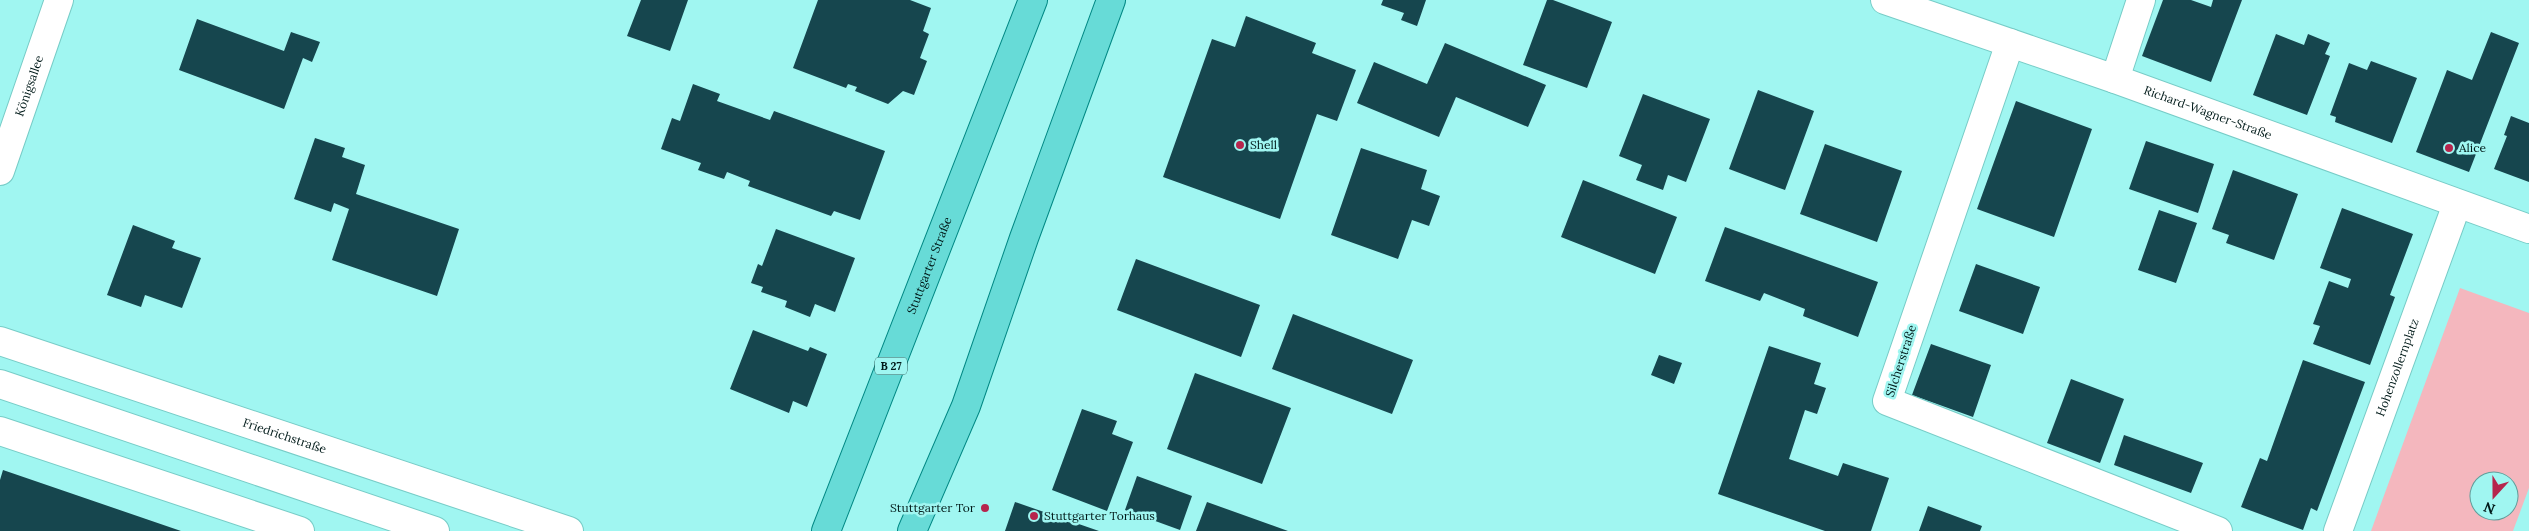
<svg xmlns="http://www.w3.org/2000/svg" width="2529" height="531" viewBox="0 0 2529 531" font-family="Lora,serif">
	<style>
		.green { fill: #f4b7be; fill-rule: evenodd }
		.building { fill: #16464e }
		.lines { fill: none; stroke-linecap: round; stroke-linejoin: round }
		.street-casing { stroke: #77ccc7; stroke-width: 30 }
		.secondary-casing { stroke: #77ccc7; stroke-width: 30 }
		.primary-casing { stroke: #018884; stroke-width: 30 }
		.street { stroke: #fff; stroke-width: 28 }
		.secondary { stroke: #fff; stroke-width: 28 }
		.primary { stroke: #67dbd7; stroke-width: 28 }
		.poi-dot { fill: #b6254d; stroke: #a0f6f1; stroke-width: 2 }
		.labels { text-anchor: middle; stroke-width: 5; stroke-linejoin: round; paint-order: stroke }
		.shield { fill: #a0f6f1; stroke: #305c5a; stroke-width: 1 }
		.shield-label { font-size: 11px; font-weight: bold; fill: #001a19 }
		.street-label { font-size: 12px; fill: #001a19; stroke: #a0f6f1 }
		.poi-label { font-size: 12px; fill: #001a19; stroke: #a0f6f1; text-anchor: start }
	</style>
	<rect width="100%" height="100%" fill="#a0f6f1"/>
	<path class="green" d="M2460 288 2529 313V488L2513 531H2371ZM2479 481H2509V511H2479Z"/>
	<path class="building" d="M641 0H688L670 51 627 36Z
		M818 0H910L931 8 923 31 929 34 920 58 927 61 914 95 903 91 888 104 855 91 857 87 848 84 846 88 793 68Z
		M1383 0H1426L1417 26 1401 20 1404 13 1381 5Z
		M1547 0H1553L1612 22 1587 88 1523 65Z
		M2163 0H2191L2211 7 2213 0H2242L2211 82 2142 56Z
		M1246 16 1316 43 1312 53 1356 70 1337 121 1317 114 1280 219 1163 177 1212 39 1235 47Z
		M197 19 284 51 291 32 320 42 312 62 303 58 284 109 179 70Z
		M2491 32 2519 43 2469 172 2416 152 2447 70 2472 80Z
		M2276 34 2304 45 2308 34 2330 43 2325 54 2330 56 2307 115 2253 95Z
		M1445 43 1546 85 1528 127 1456 97 1439 137 1357 103 1374 62 1427 84Z
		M2371 61 2417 78 2392 143 2335 122 2336 117 2330 115 2349 63 2367 70Z
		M693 84 720 94 717 101 770 120 774 111 885 151 860 220 834 211 831 216 748 186 750 181 727 172 724 179 698 170 701 163 661 149 672 118 680 121Z
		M1758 90 1814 111 1785 190 1729 169Z
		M1643 94 1710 119 1686 182 1668 175 1663 190 1636 180 1642 165 1619 156Z
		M2016 101 2092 129 2054 237 1977 209Z
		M2511 116 2529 123V182L2494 169 2507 136 2504 135Z
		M315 138 345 148 342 157 365 165 356 194 459 229 437 296 332 260 349 209 334 203 331 212 294 199Z
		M2146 141 2214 164 2198 213 2129 189Z
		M1825 144 1902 171 1877 242 1800 214Z
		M1361 148 1427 170 1421 189 1440 196 1429 226 1412 220 1398 259 1331 235Z
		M2233 170 2298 194 2274 260 2226 243 2229 235 2212 229Z
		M1583 180 1677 217 1655 274 1561 237Z
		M2342 208 2413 234 2390 295 2395 297 2370 365 2313 344 2320 326 2313 324 2329 281 2348 288 2351 279 2320 268Z
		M2159 210 2197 223 2176 283 2138 270Z
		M133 225 175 241 172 248 201 258 182 308 145 295 141 307 107 295Z
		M1725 227 1878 282 1858 337 1803 316 1805 309 1764 293 1760 301 1705 281Z
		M776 229 855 258 835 312 815 304 810 317 785 307 787 301 761 292 763 287 751 283 758 264 762 266Z
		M1136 259 1260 305 1241 357 1117 310Z
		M1976 264 2040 287 2023 334 1959 311Z
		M1293 314 1413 360 1392 414 1272 369Z
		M753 330 808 351 810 347 827 354 807 407 793 401 789 413 730 389Z
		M1931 344 1991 365 1973 417 1912 395Z
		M1769 346 1821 363 1814 384 1826 388 1817 414 1805 410 1789 459 1838 476 1843 463 1889 478 1871 531H1825L1718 494Z
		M1659 355 1682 363 1674 384 1651 375Z
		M2303 360 2365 382 2317 511 2311 508 2303 530 2241 507 2260 458 2267 461Z
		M1195 373 1291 408 1262 484 1167 449Z
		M2071 379 2124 399 2100 463 2047 443Z
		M1082 409 1117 421 1112 434 1133 442 1107 511 1052 490Z
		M2124 435 2203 463 2191 493 2114 465Z
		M3 470 181 531H0V480Z
		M1137 476 1192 496 1180 530 1125 510Z
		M1015 502 1099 531H1005Z
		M1207 502 1288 531H1196Z
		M1928 506 1982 526 1980 531H1919Z"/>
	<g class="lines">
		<g class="street-casing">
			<g id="street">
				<path id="s1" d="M1885 0 2115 79 2529 229"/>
				<path d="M2010 43 1887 401 2218 531"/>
				<path d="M2115 79 2141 0"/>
				<path id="s2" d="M0 171 59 0"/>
				<path id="s3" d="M2338 531 2457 204"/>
			</g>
		</g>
		<g class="secondary-casing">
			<g id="secondary">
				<path id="s4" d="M0 341 569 531"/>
				<path d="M0 384 435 531"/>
				<path d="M0 431 300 531"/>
			</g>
		</g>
		<g class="primary-casing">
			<g id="primary">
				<path id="s5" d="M826 531 1033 0"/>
				<path d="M912 531 966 406 1024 238 1111 0"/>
			</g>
		</g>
		<use href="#street" class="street"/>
		<use href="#secondary" class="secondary"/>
		<use href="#primary" class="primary"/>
	</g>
	<g class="poi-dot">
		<circle cx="1240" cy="145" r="5"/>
		<circle cx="2449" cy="148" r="5"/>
		<circle cx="985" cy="508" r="5"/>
		<circle cx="1034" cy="516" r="5"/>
	</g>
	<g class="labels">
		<rect class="shield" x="875" y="357.5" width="32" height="17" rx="4"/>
		<g class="shield-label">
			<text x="891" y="370">B 27</text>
		</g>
		<g class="street-label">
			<text dy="4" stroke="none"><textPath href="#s2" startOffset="90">Königsallee</textPath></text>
			<text dy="4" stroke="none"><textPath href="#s1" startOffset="342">Richard-Wagner-Straße</textPath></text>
			<text dy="4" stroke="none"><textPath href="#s5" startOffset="285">Stuttgarter Straße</textPath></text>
			<text transform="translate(1901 361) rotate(-72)" y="4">Silcherstraße</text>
			<text dy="4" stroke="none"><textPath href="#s3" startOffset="174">Hohenzollernplatz</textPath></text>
			<text dy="4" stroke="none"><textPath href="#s4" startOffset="300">Friedrichstraße</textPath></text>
		</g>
		<g class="poi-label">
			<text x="1250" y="149">Shell</text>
			<text x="2459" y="152">Alice</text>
			<text x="975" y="512" text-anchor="end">Stuttgarter Tor</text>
			<text x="1044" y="520">Stuttgarter Torhaus</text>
		</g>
	</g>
	<g transform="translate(2494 496) rotate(201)"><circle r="24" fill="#a0f6f1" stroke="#609e9b"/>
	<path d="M0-4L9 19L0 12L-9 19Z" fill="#b6254d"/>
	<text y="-8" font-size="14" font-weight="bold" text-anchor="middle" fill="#001a19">N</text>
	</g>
</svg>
